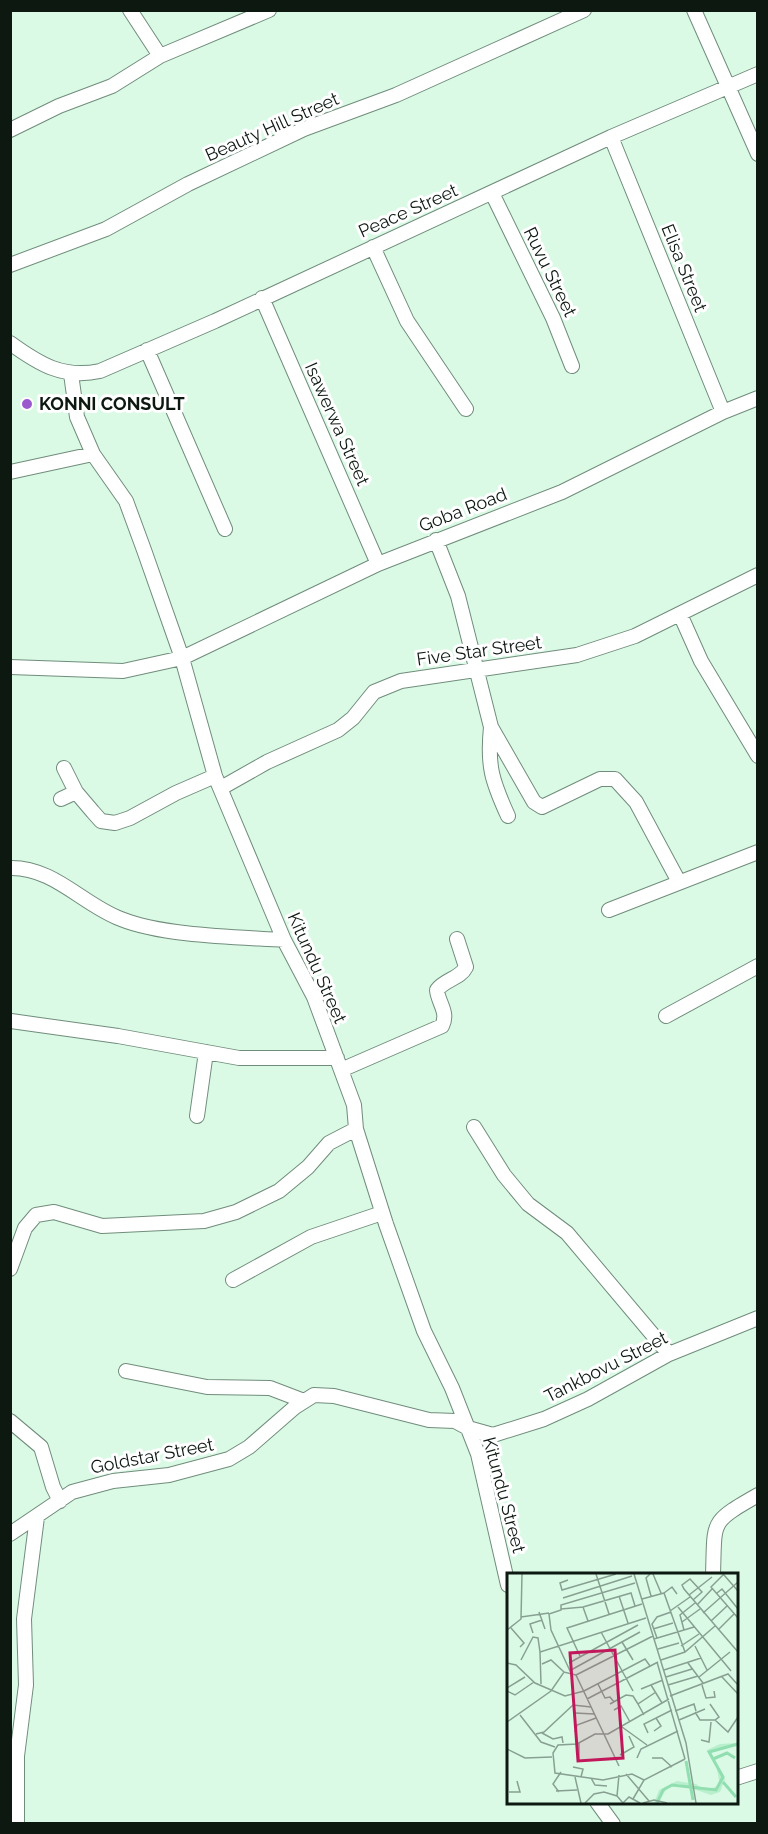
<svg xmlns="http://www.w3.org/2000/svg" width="768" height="1834" viewBox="0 0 768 1834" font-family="Raleway,sans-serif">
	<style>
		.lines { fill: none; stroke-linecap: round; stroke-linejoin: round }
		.minor-casing { stroke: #708d7b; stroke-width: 16 }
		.minor { stroke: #fff; stroke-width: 14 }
		.poi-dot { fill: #9b59ce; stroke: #fff; stroke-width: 2 }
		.labels { text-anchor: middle; stroke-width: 6; stroke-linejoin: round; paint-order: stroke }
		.street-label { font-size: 18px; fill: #0d1811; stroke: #fff }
		.poi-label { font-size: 18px; font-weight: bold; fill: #0d1811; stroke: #fff; text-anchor: start }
		.inset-river { fill: none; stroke: #91dfb1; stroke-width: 3 }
		.inset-road { fill: none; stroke: #88a091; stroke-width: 1.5 }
		.view { fill: #c2185b; fill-opacity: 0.15; stroke: #c2185b; stroke-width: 3 }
		.inset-edge { fill: none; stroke: #0d1811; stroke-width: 3 }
	</style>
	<rect width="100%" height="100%" fill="#dafae6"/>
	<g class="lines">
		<g class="minor-casing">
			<path id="minor" d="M130 10 160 56
				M694 10 758 154
				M10 130 59 106 112 86 160 56 269 10
				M611 137 723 412
				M492 193 553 318 572 366
				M373 247 407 321 466 409
				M10 265 106 229 188 184 304 129 396 95 584 10
				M262 298 378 564
				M10 343C39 364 63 379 100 371L215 321 611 137 758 74
				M147 350 225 529
				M71 374 77 417 93 454 126 501 144 550 182 658 215 776 284 940 314 997 354 1105 356 1129 386 1224 424 1331 452 1388 478 1454 508 1585
				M10 472 93 454
				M436 540 458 596 491 727 534 802 542 807 600 779H615L636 802 679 882
				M680 614 701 661 758 756
				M10 667 123 671 182 658 378 564 562 492 723 412 758 398
				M491 727C487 766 492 781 508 816
				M64 768 76 792 93 812 101 821 115 823 130 818 176 793 215 776
				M221 788 267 762 338 730 353 718 374 692 401 681 577 655 635 636 758 575
				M61 799 76 792
				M10 868C54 867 83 905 121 919 163 936 237 937 284 940
				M609 910 758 852
				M666 1016 758 966
				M11 1021 118 1036 239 1058H337
				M341 1070 442 1026C449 1012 438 1003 437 990 445 979 460 979 466 967L457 939
				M197 1116 206 1052
				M474 1127 504 1175 528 1204 567 1233 669 1354
				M10 1269 25 1228 36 1215 54 1212 102 1226 204 1221 236 1212 279 1191 308 1167 329 1143 356 1129
				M233 1280 311 1237 382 1213
				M126 1371 207 1387 270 1388 304 1401
				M10 1421 41 1447 53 1487 60 1501
				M10 1534 72 1492 113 1481 169 1475 229 1459 249 1447 295 1407 314 1395 334 1396 429 1420 455 1421 468 1428 493 1435 544 1419 588 1399 669 1354 758 1318
				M713 1574C715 1520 709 1523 758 1495
				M736 1778 758 1771
				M597 1802 613 1824
				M17 1824V1756L26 1685 24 1619 37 1517"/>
		</g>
		<use href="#minor" class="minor"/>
	</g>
	<circle class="poi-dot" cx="27" cy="404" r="6"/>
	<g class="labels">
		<g class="street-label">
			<text transform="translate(272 127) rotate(-24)" y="6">Beauty Hill Street</text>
			<text transform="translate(408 211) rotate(-24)" y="6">Peace Street</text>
			<text transform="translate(684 268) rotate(68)" y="6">Elisa Street</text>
			<text transform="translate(550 272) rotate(64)" y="6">Ruvu Street</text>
			<text transform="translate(337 424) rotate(66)" y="6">Isawerwa Street</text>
			<text transform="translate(463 510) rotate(-21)" y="6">Goba Road</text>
			<text transform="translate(479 651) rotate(-8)" y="6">Five Star Street</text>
			<text transform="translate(317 968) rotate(66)" y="6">Kitundu Street</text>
			<text transform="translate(606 1367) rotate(-27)" y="6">Tankbovu Street</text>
			<text transform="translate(152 1456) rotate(-11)" y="6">Goldstar Street</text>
			<text transform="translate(504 1495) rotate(75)" y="6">Kitundu Street</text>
		</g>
		<g class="poi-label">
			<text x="39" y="410">KONNI CONSULT</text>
		</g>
	</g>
	<g transform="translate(507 1573)">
		<rect width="231" height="231" fill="#dafae6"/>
		<path d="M231 170 204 179 218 206 213 219 204 222 172 211 160 215 151 230H147L152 217 170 208 189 211 197 217 213 213 209 191 200 177 213 171Z" fill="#b9efcd"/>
		<path class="inset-river" d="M206 186 220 180 228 185M179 188 186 227M216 209 229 224M150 230 156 217 165 212 209 217 216 204 202 179 231 171"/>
		<path class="inset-road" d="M89 1 102 41M127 1 179 170 189 230M143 1 139 5 144 23M146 1 154 20M217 1 204 14 231 45M217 2 231 18M61 7 53 10 55 17 109 1M157 20 165 14 170 21M210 20 215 16 231 36M182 22 205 4M112 23 121 50M56 25 125 3M135 26 157 20 178 79M186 27 195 19 183 6 175 12 177 16 231 79M190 32 205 16M76 34 124 20 128 33M171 34 224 98M54 36 76 34 81 48M163 38 183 24M32 39 38 56M196 40 231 9M14 44 42 40M204 48 220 33M175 49 193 36M4 55 17 70 13 74M146 56 166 50M0 57 14 46 15 1M177 57 173 42 188 30M211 57 227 41M94 59 126 118M26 60 23 51 35 47M150 65 145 51 150 44 164 39M147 66 187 54M115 69 126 87M174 73 192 61M188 73 200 97M151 76 172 70M73 83 60 55 135 31M14 87 26 64 31 65 33 79M154 87 178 79 208 53M150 89 178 186M0 90 9 92 28 110 58 123 77 118 138 86 143 93M62 90 131 52M181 90 196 110M35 91 44 87 57 99M64 97 133 59M157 97 194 85M64 100 44 57 42 41 54 37V32L128 10M69 102 112 193M69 102 146 63M159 104 185 96M192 104 223 79M215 104 231 121M34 111 33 79 139 45M91 111 98 125 103 124 107 129M144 112 155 130M161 112 191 103M195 112 199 125 208 124 207 118M0 115 18 104M134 116 156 107M0 118 8 122 27 109M163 123 221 101 231 112M80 126 151 89M103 131 119 122 126 123 131 131M107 137 114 133 123 149M168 138 187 131 189 138M188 139 193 147H208L212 144 203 131M68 140 87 141M13 142 34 169 48 174M137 142 131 131 149 119M172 147 198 136M208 147 221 159 231 144M0 149 44 118 57 99 69 102M115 154 140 172M147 158 154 153 149 145M68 159 70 152 89 145M35 160 46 166 55 164 56 170M141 160 137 151 165 137M29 161 37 159 66 132 84 134M194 167 202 169 204 149M72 169V188M0 176 18 185 45 184M113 182 127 174 122 163M130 185 134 176 171 158M145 185H155L165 194M66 194 76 196 74 204M119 201 142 228M68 204 74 230M84 205 88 212 100 213M137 207 125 201 96 207 48 200 46 180 51 172 70 171 88 161H101L162 126M49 218 70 217M2 219H13L10 208M52 219 46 211 54 199M110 223 112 202M126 226 137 207 178 186M78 230 87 221 97 219 110 223 116 230 122 224 133 230M136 230 147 227 160 230"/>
		<path class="view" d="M108 77 116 185 71 188 63 80Z"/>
		<rect width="231" height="231" class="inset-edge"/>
	</g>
	<rect width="768" height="1834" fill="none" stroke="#0d1811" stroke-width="24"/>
</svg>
